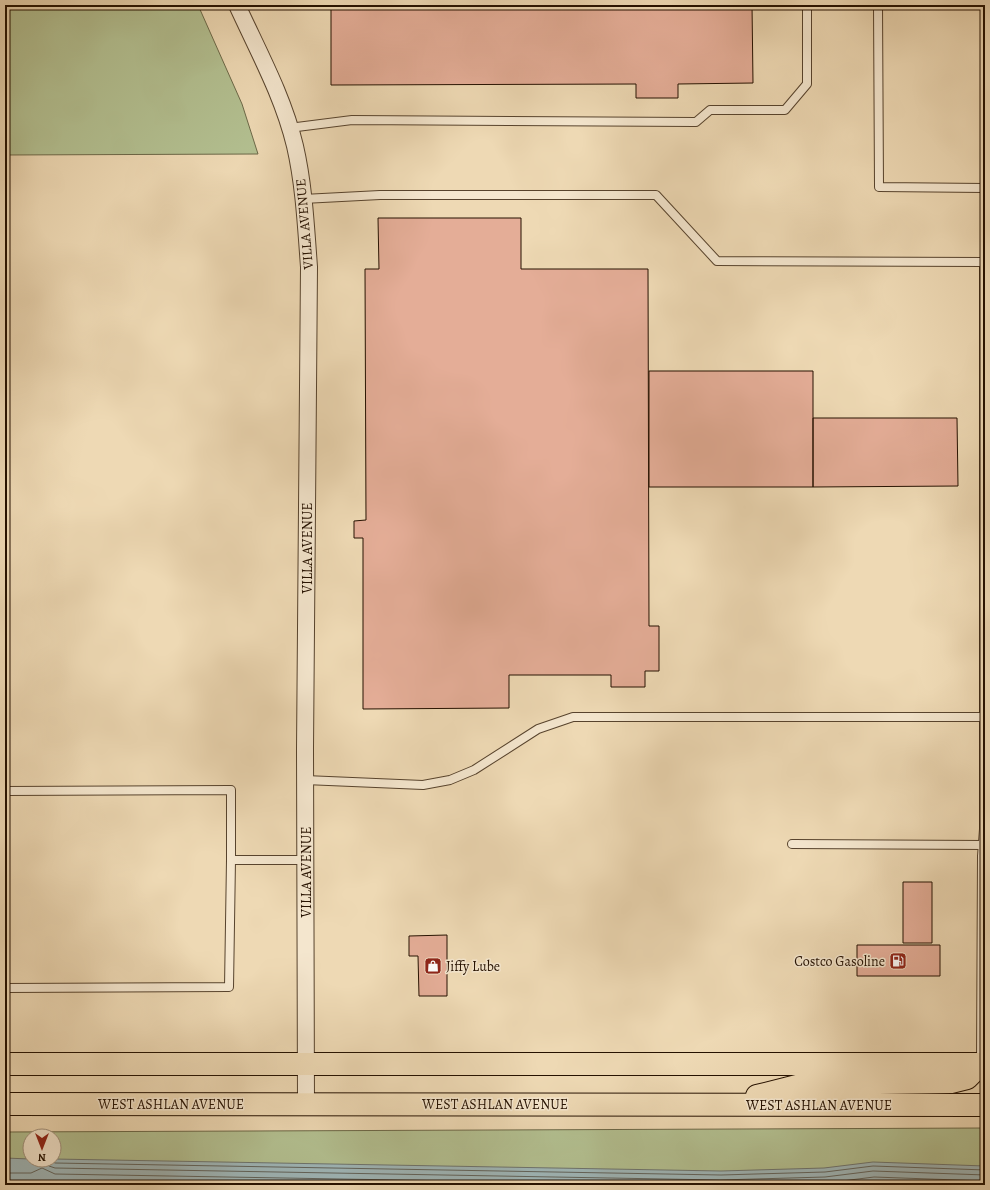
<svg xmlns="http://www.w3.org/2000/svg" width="990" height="1190" viewBox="0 0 990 1190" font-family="Alegreya,serif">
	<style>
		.green { fill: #b3c091; stroke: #6c6848; fill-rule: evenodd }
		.water { fill: #9fb7b9; stroke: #6e756f }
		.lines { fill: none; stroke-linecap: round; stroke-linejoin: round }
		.shore { stroke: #62645c; stroke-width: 1 }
		.building { fill: #e4ad97; stroke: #251100 }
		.service-casing { stroke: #57432d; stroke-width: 10 }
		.minor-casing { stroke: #57432d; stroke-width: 18 }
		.primary-casing { stroke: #251100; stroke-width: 24 }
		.service { stroke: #f4e6ce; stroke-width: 8 }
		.minor { stroke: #f4e6ce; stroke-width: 16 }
		.primary { stroke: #eed9b4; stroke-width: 22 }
		.labels { text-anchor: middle; stroke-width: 3; stroke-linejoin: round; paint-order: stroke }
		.street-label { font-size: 14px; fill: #251100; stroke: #f4e6ce }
		.poi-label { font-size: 14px; fill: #251100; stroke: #f4e6ce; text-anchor: end }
	</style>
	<rect width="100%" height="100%" fill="#eed9b4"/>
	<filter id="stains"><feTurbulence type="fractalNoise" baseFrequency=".005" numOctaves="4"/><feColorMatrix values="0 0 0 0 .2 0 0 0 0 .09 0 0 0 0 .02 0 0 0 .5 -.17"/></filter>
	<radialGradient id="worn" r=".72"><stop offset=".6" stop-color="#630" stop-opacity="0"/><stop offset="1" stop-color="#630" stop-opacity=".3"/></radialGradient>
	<path class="green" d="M5 5H198L242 104 258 154 5 155Z
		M985 1128V1185H5V1132ZM30 1136H54V1160H30Z"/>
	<path class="water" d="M5 1158 30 1159V1160L54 1159 721 1171 824 1168 873 1162 985 1166V1185H5Z"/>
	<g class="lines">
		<path class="shore" d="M45 1160 49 1166 55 1168 720 1180 825 1177 873 1171 985 1175
			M50 1160 55 1163 721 1175 825 1172 873 1166 985 1170
			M5 1173H31L42 1168 55 1174 683 1185
			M749 1185 826 1183 874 1177 985 1181"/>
	</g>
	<path class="building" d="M331 5H752L753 83 678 84V98H636V84L331 85Z
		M378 218H521V269H648L649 626H659V671H645V687H611V675H509V708L363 709V538H354V521L366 520 365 269H379Z
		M649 371H813V487H649Z
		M813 418H957L958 486 813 487Z
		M903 882H932V943H903Z
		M447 935V996H419L418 956H409V936Z
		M857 945H940V976H857Z"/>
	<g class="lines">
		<g class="service-casing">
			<path id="service" d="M878 5 879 187 985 188
				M289 128 352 120 696 122 710 110H785L807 84V5
				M303 199 380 195H656L717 261 985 262
				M305 780 423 785 450 780 474 770 538 729 573 717H983
				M5 791 231 790V860H306
				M792 844 985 845
				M5 988 229 987 231 860
				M981 1063 982 856 984 829V262"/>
		</g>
		<g class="minor-casing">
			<path id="minor" d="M237 5C258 51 283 96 295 146 304 185 306 227 309 267L305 749 306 1104"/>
		</g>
		<g class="primary-casing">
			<path id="primary" d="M5 1064H985
				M757 1096 805 1084 951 1082 967 1078 981 1064
				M5 1104 985 1105"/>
		</g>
		<use href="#service" class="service"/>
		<use href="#minor" class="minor"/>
		<use href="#primary" class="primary"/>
	</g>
	<defs>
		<g id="fuel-square" transform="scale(0.9)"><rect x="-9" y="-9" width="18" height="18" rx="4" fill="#8f2418" stroke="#f4e6ce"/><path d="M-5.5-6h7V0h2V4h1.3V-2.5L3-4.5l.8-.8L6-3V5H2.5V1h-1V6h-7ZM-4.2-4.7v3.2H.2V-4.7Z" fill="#fff"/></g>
		<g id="shop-square" transform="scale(0.9)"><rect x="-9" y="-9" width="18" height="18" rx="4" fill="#8f2418" stroke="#f4e6ce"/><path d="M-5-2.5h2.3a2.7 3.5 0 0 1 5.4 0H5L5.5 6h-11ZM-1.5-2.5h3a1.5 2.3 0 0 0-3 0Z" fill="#fff"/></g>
	</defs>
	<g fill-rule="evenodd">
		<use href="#fuel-square" x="898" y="961"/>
		<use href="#shop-square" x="433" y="966"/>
	</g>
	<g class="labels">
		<g class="street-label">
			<text transform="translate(304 224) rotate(-95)" y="5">VILLA AVENUE</text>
			<text transform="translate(307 548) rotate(-90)" y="5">VILLA AVENUE</text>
			<text transform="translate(306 872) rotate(-90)" y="5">VILLA AVENUE</text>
			<text x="171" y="1109">WEST ASHLAN AVENUE</text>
			<text x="495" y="1109">WEST ASHLAN AVENUE</text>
			<text x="819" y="1110">WEST ASHLAN AVENUE</text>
		</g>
		<g class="poi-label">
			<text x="885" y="966">Costco Gasoline</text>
			<text x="446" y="971" text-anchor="start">Jiffy Lube</text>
		</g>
	</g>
	<rect width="990" height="1190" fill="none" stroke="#eed9b4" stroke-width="20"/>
	<rect x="6" y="6" width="978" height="1178" fill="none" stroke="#251100" stroke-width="2"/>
	<rect x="10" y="10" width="970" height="1170" fill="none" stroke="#251100"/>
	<g transform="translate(42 1148) rotate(180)"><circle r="19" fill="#f4e6ce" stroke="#a1917c"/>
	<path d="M0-3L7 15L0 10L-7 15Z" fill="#8f2418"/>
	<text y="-6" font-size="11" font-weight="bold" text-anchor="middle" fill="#251100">N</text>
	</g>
	<rect width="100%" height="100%" filter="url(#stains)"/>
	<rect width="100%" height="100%" fill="url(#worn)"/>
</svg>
